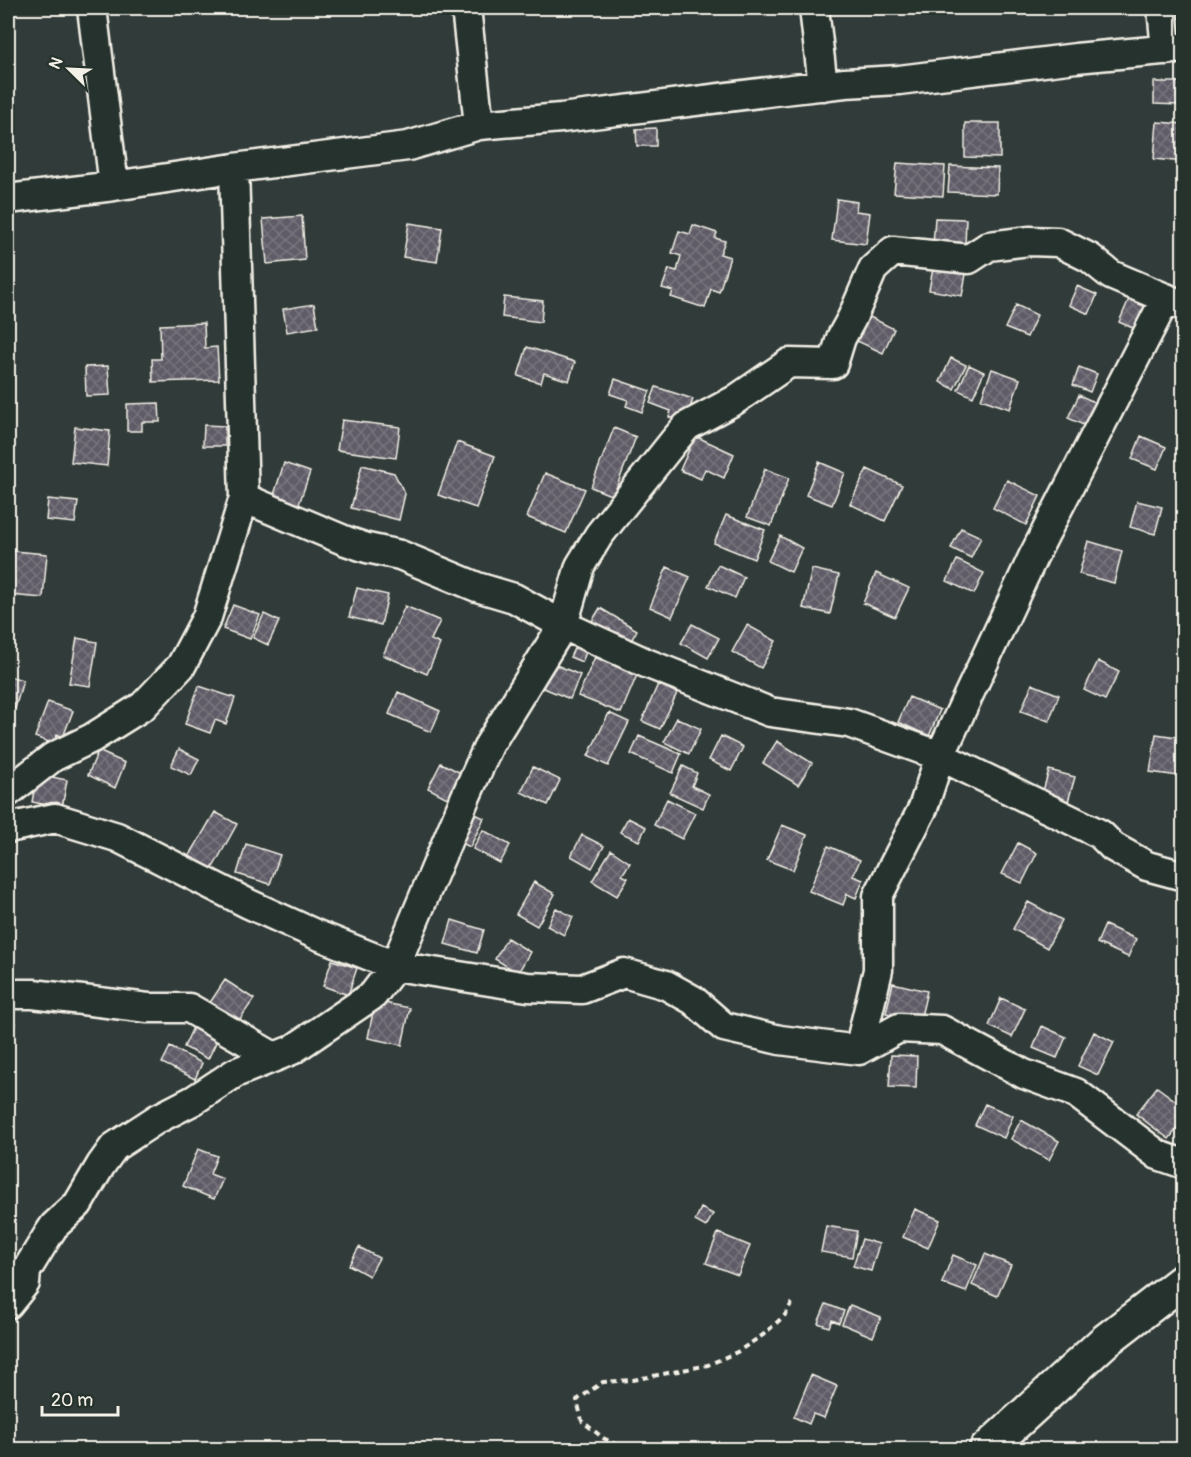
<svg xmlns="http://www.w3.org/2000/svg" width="1191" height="1457" viewBox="0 0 1191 1457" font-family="Pangolin,sans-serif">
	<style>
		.building { fill: url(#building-cross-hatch); stroke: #f4f1e8; stroke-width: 1.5 }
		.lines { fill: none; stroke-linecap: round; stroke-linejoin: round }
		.street-casing { stroke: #f4f1e8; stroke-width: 33 }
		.secondary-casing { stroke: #f4f1e8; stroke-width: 38 }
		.path { stroke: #f4f1e8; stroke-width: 4; stroke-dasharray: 6 4.5; stroke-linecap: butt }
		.street { stroke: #26332d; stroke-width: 28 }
		.secondary { stroke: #26332d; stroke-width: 33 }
	</style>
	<defs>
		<pattern id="building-cross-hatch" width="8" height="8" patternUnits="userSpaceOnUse" patternTransform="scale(1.5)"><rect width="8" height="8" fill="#5f5c67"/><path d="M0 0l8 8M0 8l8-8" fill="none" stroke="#77747d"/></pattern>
	</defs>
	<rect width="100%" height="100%" fill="#313b39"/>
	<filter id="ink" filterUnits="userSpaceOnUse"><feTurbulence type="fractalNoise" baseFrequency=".0167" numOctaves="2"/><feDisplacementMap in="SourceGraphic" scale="12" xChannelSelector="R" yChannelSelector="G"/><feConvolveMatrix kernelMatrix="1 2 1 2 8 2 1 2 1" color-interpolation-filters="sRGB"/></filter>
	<g filter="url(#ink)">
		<path class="building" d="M1154 82H1181L1180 105 1154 104Z
			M1157 122 1184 124V162L1154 159Z
			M965 123H1000V158L965 157Z
			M656 128V146H637L636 129Z
			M897 163 945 166 943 196 894 193Z
			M950 166 998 168 997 194 948 192Z
			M837 199 857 202 856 211 870 213 866 244 832 240Z
			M302 216 305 260 267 264 263 219Z
			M935 218 966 219 965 246 933 245Z
			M409 223 442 228 437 262 403 257Z
			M693 225 717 233 715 238 725 241 720 254 730 257 719 292 711 289 705 308 671 297 673 291 662 288 669 269 677 271 681 256 672 253 679 231 690 234Z
			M933 268 966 274 962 296 929 290Z
			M1077 286 1097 295 1089 314 1069 305Z
			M504 297 543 301 541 322 502 317Z
			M1129 299 1151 309 1142 332 1119 322Z
			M314 304 318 327 287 332 283 309Z
			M1016 305 1037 315 1027 337 1005 328Z
			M868 316 894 329 883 353 857 341Z
			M204 323 205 348 217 347 219 380 153 382 152 359H161L160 325Z
			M527 347 575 362 569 381 544 373 541 383 518 376Z
			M951 358 966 365 954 389 940 382Z
			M969 365 984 372 973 397 958 390Z
			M108 366 110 395 86 396 85 367Z
			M1079 367 1097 374 1090 392 1073 385Z
			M992 369 1020 379 1010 409 981 399Z
			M615 379 650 391 642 412 626 406 628 400 610 394Z
			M656 387 693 399 685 423 669 417 671 411 650 403Z
			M1079 395 1103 406 1092 429 1068 418Z
			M159 403 160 422H142V431H127V404Z
			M342 420 400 427 396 458 337 450Z
			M204 425 225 426V446H203Z
			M75 427 110 431 107 466 71 462Z
			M614 428 636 437 613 496 591 487Z
			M695 436 734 454 724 478 705 469 701 479 680 470Z
			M1141 436 1166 447 1157 469 1132 459Z
			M457 442 495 456 476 508 438 495Z
			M819 462 845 473 832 505 806 495Z
			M284 463 310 472 298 507 273 498Z
			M362 465 394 473 405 494 399 520 351 508Z
			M765 469 789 478 771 526 747 517Z
			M867 469 902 485 885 521 850 504Z
			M545 473 585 489 566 533 527 517Z
			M1007 480 1040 496 1026 525 993 508Z
			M48 499 78 502 75 523 46 520Z
			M1137 501 1162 507 1155 534 1130 527Z
			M726 515 765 530 754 559 714 543Z
			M961 528 981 537 971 558 951 548Z
			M780 536 802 548 791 572 768 561Z
			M1088 541 1122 551 1114 583 1079 574Z
			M13 551 47 554 43 598 9 595Z
			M957 560 984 573 974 594 947 581Z
			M718 565 744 577 735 598 708 586Z
			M667 567 690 577 672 617 650 607Z
			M812 569 839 575 830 614 803 608Z
			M876 573 909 588 895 617 863 603Z
			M357 588 388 595 381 625 349 617Z
			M233 605 260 615 250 639 223 629Z
			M405 606 440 621 431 640 440 644 427 674 383 655Z
			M600 608 637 630 627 648 589 626Z
			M264 614 279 621 268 645 253 638Z
			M692 624 719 638 708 658 681 643Z
			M747 625 776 641 761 668 732 652Z
			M77 638 97 642 90 686 69 683Z
			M578 640 589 645 582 662 570 657Z
			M595 657 637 675 621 713 578 696Z
			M1098 661 1119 672 1105 700 1084 690Z
			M549 662 580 675 570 699 539 686Z
			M8 676 23 680 15 709 8 707Z
			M658 684 677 693 660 729 642 721Z
			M1032 684 1059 695 1049 721 1021 711Z
			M199 686 235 698 226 724 215 720 210 733 185 724Z
			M398 692 440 711 431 732 389 714Z
			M909 697 940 710 929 736 898 722Z
			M48 702 73 711 63 737 57 734 54 744 35 737Z
			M609 713 629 722 608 766 588 756Z
			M677 718 701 729 689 754 664 742Z
			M1156 734 1184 738 1178 776 1150 772Z
			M639 736 681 754 673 773 631 754Z
			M721 736 743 747 731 771 709 760Z
			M777 741 812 763 798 785 763 763Z
			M179 749 199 759 191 775 171 766Z
			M98 751 125 763 115 788 88 775Z
			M441 763 467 776 455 802 428 788Z
			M683 766 697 773 692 786 709 794 703 808 670 793Z
			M533 767 560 780 548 805 521 792Z
			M1049 770 1075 777 1067 805 1041 798Z
			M37 774 67 780 62 808 32 802Z
			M667 799 695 813 682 839 654 825Z
			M467 810 484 818 470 847 453 839Z
			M215 812 237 824 210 873 187 860Z
			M628 818 646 827 639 841 620 832Z
			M782 825 807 835 793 870 767 860Z
			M483 830 510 845 500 863 473 849Z
			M582 835 604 846 592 868 571 856Z
			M1018 843 1037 853 1022 883 1002 874Z
			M246 844 280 855 270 884 237 874Z
			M828 846 860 860 853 876 863 880 856 898 847 894 843 905 809 891Z
			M611 850 630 863 622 875 628 878 617 896 592 881Z
			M534 882 555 894 537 926 516 914Z
			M1028 902 1062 920 1047 948 1013 929Z
			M556 908 573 917 564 935 547 926Z
			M452 920 484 930 477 953 445 944Z
			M1105 925 1136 939 1128 957 1097 943Z
			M507 938 530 952 518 973 495 959Z
			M332 960 357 968 348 995 323 986Z
			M225 980 254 999 235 1026 207 1007Z
			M893 983 927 991 920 1021 886 1013Z
			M1001 998 1025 1009 1012 1037 989 1026Z
			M375 1001 410 1008 402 1045 368 1038Z
			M8 1021 15 1023 8 1050Z
			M195 1023 220 1034 208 1059 184 1047Z
			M1042 1026 1066 1037 1057 1058 1033 1048Z
			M1094 1032 1114 1042 1098 1075 1078 1066Z
			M170 1047 202 1063 195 1079 162 1063Z
			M891 1055 917 1056 916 1088 889 1087Z
			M1157 1087 1184 1107V1120L1169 1139 1136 1114Z
			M985 1104 1013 1116 1004 1138 975 1125Z
			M1021 1120 1059 1141 1049 1160 1011 1139Z
			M198 1149 217 1156 210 1174 223 1179 214 1199 183 1186Z
			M701 1208 713 1214 706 1227 695 1221Z
			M915 1209 940 1220 928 1248 903 1237Z
			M826 1226 857 1231 852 1257 821 1252Z
			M718 1233 750 1246 738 1275 706 1263Z
			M862 1239 879 1244 871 1271 853 1266Z
			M359 1247 379 1258 369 1276 349 1265Z
			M985 1254 1011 1265 997 1296 972 1285Z
			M953 1255 977 1265 966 1292 942 1283Z
			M826 1304 844 1311 839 1323 832 1320 829 1327 818 1323Z
			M850 1305 881 1317 873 1337 842 1324Z
			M811 1375 837 1386 824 1418 813 1414 809 1424 794 1417Z"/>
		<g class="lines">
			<g class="street-casing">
				<path id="street" d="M92 8 114 186
					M466 8 479 125
					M814 8 823 86
					M1162 8 1166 50
					M8 199 114 186 234 168 408 146 479 125 561 118 775 91 845 83 899 80 1076 58 1184 48
					M244 498 346 541 367 548 400 555 477 587 514 598 563 625 646 663 770 712 849 723 940 756 1100 834 1113 847 1147 866 1184 876
					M8 792 53 757 92 738 143 706 181 666 207 617 244 498 234 168
					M8 828 55 818 117 837 249 904 315 934 395 966 528 987 582 989 624 973 666 985 693 1000 724 1027 780 1040 859 1050 899 1028 942 1030 1024 1074 1076 1093 1158 1155 1184 1164
					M8 994H33L148 1008H189L274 1057
					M859 1050 878 970V896L923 808 940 756 1033 557 1166 298
					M8 1304 25 1283 26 1271 48 1235 54 1226 78 1204 101 1165 114 1147 157 1119 194 1100 235 1073 292 1050 373 995 395 966 466 796 489 745 563 625 580 566 599 535 674 441 687 426 735 400 789 363 833 364 841 338 852 318 873 269 893 251 969 259 989 246 1029 241 1058 242 1090 258 1111 275 1184 306"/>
			</g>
			<g class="secondary-casing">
				<path id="secondary" d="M986 1450 1105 1341 1184 1280"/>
			</g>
			<path class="path" d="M627 1450 603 1438 582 1421 577 1400 603 1382 633 1380 708 1365 737 1352 763 1335 785 1315 792 1303"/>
			<use href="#street" class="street"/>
			<use href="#secondary" class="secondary"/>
		</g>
	</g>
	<rect width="1191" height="1457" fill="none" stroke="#26332d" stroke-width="30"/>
	<rect x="15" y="15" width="1161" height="1427" fill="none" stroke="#f4f1e8" stroke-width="2" filter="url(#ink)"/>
	<g transform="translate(69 69) rotate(294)" stroke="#26332d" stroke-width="4.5" paint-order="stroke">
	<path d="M0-4.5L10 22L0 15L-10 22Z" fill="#f4f1e8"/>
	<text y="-9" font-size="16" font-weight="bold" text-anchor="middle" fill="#f4f1e8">N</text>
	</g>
	<path d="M42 1406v9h76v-9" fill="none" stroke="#f4f1e8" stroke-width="3"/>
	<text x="51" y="1406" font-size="18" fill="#f4f1e8" stroke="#26332d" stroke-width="4.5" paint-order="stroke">20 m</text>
</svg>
